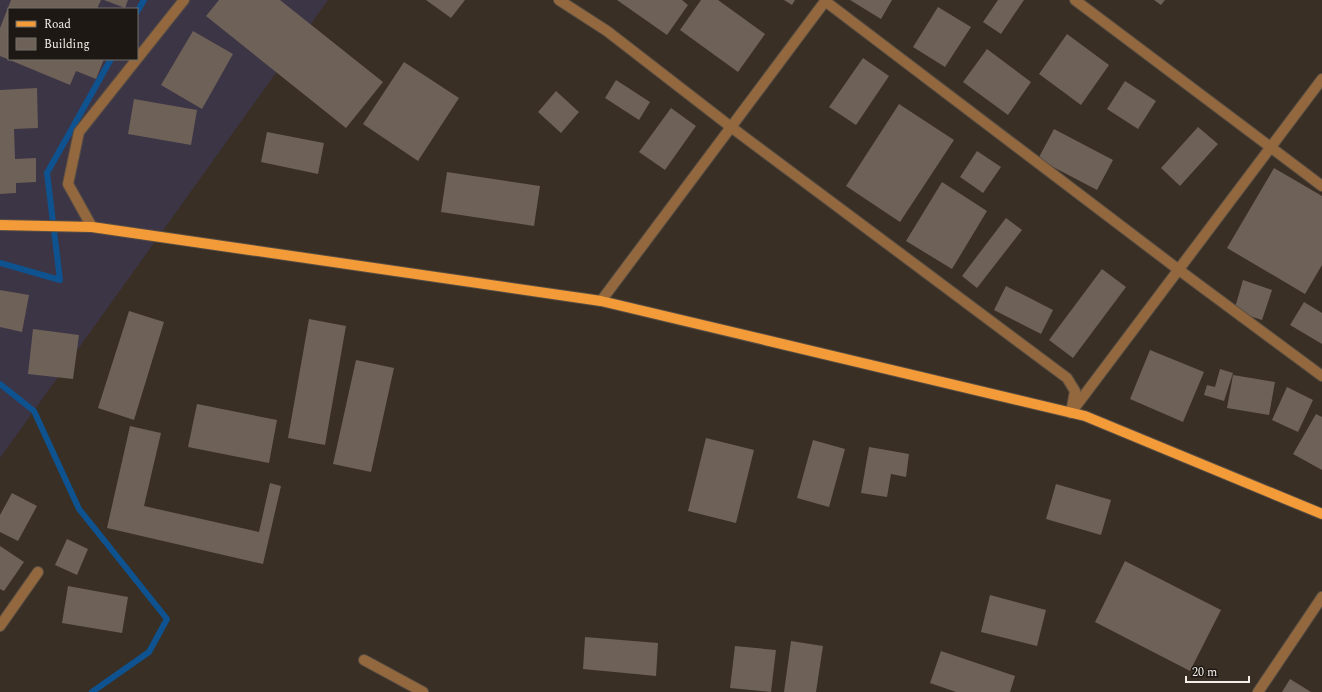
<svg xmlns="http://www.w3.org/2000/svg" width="1322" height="692" viewBox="0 0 1322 692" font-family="Spectral,serif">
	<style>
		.industrial { fill: #3c3546; fill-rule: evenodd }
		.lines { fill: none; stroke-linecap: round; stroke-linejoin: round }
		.stream { stroke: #0e538f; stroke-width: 6 }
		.building { fill: #6e6157 }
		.minor-casing { stroke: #584e44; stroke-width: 12 }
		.major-casing { stroke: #584e44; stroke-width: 12 }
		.minor { stroke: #93683e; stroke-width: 10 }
		.major { stroke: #f39b38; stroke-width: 10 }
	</style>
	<rect width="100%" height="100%" fill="#3a2f25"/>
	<path class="industrial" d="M0 0H328L0 458ZM9 9H137V59H9Z"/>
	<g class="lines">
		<path class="stream" d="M137 12 144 0
			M0 263 60 280 47 173 111 59
			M0 384 34 411 79 509 167 619 149 652 92 692"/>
	</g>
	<path class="building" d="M11 0H101L97 9H9V59H104L96 79 76 71 70 85 0 56V28Z
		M104 0H128L125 8Z
		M219 0H280L383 82 346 128 206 16Z
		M426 0H465L451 18Z
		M617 0H682L688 5 667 35Z
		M701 0H718L765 34 738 72 680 30Z
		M784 0H795L792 5Z
		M850 0H892L881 19Z
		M998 0H1024L1001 34 983 22Z
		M1154 0H1165L1161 5Z
		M938 7 971 27 945 67 913 47Z
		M193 31 233 54 202 109 161 85Z
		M1067 34 1109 65 1081 105 1039 74Z
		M987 49 1031 82 1008 115 963 82Z
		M863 58 889 76 856 125 829 107Z
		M404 62 459 98 418 161 363 124Z
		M616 80 650 102 639 120 605 98Z
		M1125 81 1156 101 1138 129 1107 109Z
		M37 88 38 128 14 129 15 159 36 158V182L16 183V193L0 194V90Z
		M556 91 579 112 561 133 538 112Z
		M134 99 197 110 191 145 128 134Z
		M899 104 954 140 900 222 846 186Z
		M671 108 696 126 665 170 639 152Z
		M1198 127 1218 144 1180 186 1161 168Z
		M1054 129 1113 160 1097 190 1038 159Z
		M267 132 324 143 318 174 261 162Z
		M977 151 1001 167 983 193 960 177Z
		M1274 168 1322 196V265L1305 294 1227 248Z
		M447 172 540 186 534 226 441 212Z
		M942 182 987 211 952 269 906 241Z
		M1006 218 1022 230 977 288 962 276Z
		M1102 269 1126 287 1073 358 1049 340Z
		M1243 280 1272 290 1262 320 1234 311Z
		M1006 286 1053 310 1041 334 994 310Z
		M0 290 29 295 22 332 0 327Z
		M1304 302 1322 313V344L1290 325Z
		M129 311 164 322 134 420 98 408Z
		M309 319 346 326 325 445 288 438Z
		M33 329 79 335 73 379 28 374Z
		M1150 350 1204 372 1183 422 1130 399Z
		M356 360 394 368 371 472 333 464Z
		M1220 369 1233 373 1224 401 1204 395 1207 385 1215 387Z
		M1233 375 1275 382 1269 415 1227 408Z
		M1287 387 1313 400 1298 432 1272 420Z
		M197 404 277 420 269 463 188 447Z
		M1316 414 1322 417V470L1293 454Z
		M130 426 161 433 144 506 259 532 270 483 281 486 263 564 107 528Z
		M706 438 754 450 736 523 688 511Z
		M813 440 845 449 829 507 797 498Z
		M869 447 909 454 906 477 891 474 887 497 861 493Z
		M1056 484 1111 500 1101 535 1046 519Z
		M12 493 37 506 18 541 0 532V515Z
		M67 539 88 549 77 575 55 565Z
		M0 546 24 562 4 591 0 589Z
		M1125 561 1221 610 1190 671 1095 622Z
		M68 586 128 597 122 633 62 623Z
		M990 595 1046 610 1037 646 981 632Z
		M585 637 658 643 656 676 583 669Z
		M791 641 823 646 816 692H784Z
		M735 646 776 650 771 692 730 688Z
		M941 651 1015 676 1010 692H956L930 683Z
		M1290 679 1311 692H1282Z"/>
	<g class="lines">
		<g class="minor-casing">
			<path id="minor" d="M559 0 607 31 731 127 1067 378 1075 391 1071 413
				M1075 0 1322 186
				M825 1 1179 270 1322 376
				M137 59 184 0
				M92 227 68 184 79 132 137 59
				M601 301 826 0
				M1073 410 1322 79
				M0 626 38 572
				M364 660 423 692
				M1258 692 1322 597"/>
		</g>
		<g class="major-casing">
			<path id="major" d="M0 225 92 227 601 301 1085 416 1322 514"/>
		</g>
		<use href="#minor" class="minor"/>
		<use href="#major" class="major"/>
	</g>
	<rect x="8" y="8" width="130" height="52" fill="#1d1814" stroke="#736e69"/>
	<rect x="16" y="21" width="20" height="6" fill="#f39b38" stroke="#736e69"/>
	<text x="44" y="28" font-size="12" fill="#f5eee8">Road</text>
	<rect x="16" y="38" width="20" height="12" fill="#6e6157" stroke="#736e69"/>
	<text x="44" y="48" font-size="12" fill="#f5eee8">Building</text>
	<path d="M1186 676v6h63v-6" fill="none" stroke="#f5eee8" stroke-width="2"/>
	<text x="1192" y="676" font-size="12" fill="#f5eee8" stroke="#1d1814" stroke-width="3" paint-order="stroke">20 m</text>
</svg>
